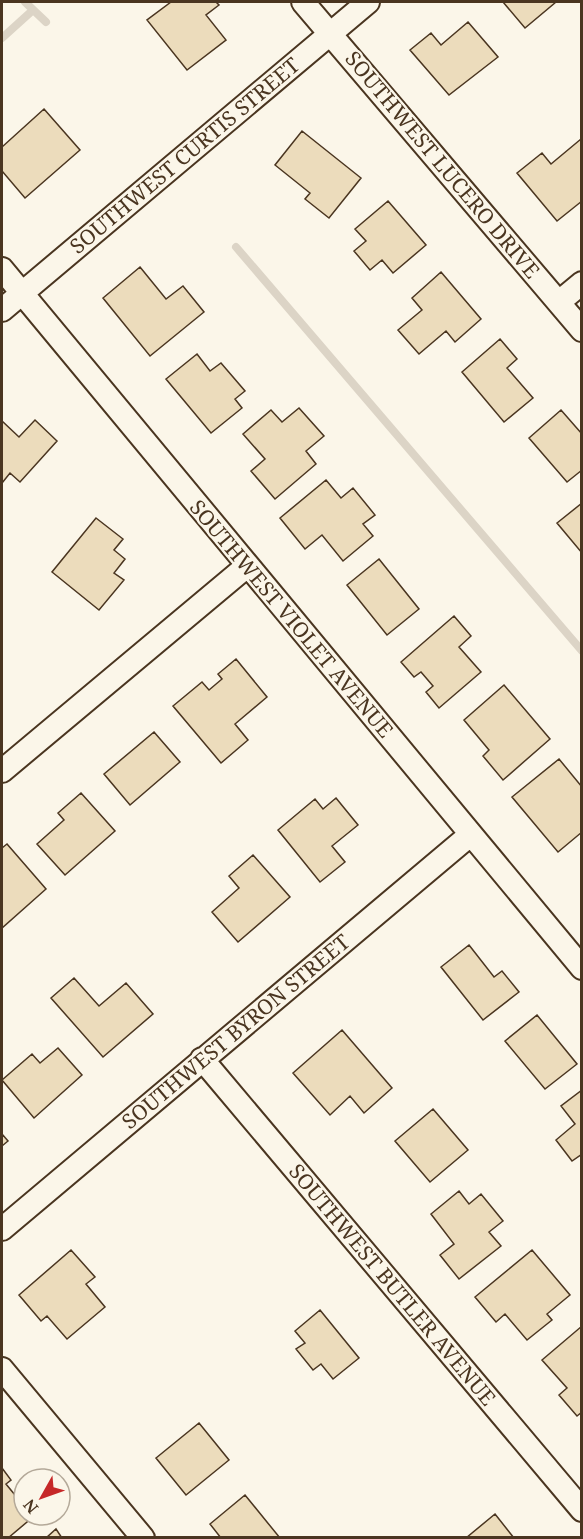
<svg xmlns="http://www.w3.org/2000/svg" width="583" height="1539" viewBox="0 0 583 1539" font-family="'Noto Serif',serif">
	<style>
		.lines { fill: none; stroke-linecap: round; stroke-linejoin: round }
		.stream { stroke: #dcd4c6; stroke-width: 8 }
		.building { fill: #ecdcbc; stroke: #4a3520; stroke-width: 1.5 }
		.street-casing { stroke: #4a3520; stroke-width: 26 }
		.street { stroke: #fbf6e9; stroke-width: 22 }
		.labels { text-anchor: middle; stroke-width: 4.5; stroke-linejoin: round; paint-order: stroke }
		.street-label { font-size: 21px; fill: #4a3520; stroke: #fbf6e9 }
	</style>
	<rect width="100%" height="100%" fill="#fbf6e9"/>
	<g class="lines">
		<path class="stream" d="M25 2 46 22
			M2 38 33 10
			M236 247 582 651"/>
	</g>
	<path class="building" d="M171 2H216L219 5 206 15 226 40 187 70 147 20Z
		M503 2H556L525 28Z
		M468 22 498 57 449 95 410 50 431 33 441 45Z
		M44 109 80 150 25 198 2 171V147Z
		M302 131 361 178 329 218 305 199 310 193 275 165Z
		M581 139 582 201 557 221 517 173 542 153 551 164Z
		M388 201 426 245 393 273 382 260 370 270 354 251 366 241 355 229Z
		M140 267 166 299 183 286 204 312 150 356 103 298Z
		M441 272 481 319 455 342 446 331 419 354 398 330 422 310 412 298Z
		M500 339 517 359 507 368 533 398 504 422 462 372Z
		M197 354 210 371 221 363 245 391 235 399 242 408 211 433 166 379Z
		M299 408 324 436 306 451 316 464 275 499 251 471 265 459 243 434 271 410 282 422Z
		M561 410 582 434V470L567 482 529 438Z
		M35 420 57 441 20 482 10 473 2 483V421L19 437Z
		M326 480 341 498 353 488 375 515 363 524 373 536 343 561 322 535 305 549 280 518Z
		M582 503V553L557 523Z
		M96 518 123 539 114 550 125 559 114 573 124 580 99 610 52 572Z
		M379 559 419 609 387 635 347 585Z
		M454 616 471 636 459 647 481 672 439 708 426 692 433 686 421 672 414 677 401 662Z
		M236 659 267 697 235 724 248 740 221 763 173 706 202 682 209 690 222 679 218 674Z
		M504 685 550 739 503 780 483 756 489 750 464 720Z
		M154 732 180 762 130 805 104 774Z
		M559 759 582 787V832L558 852 512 797Z
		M81 793 115 831 65 875 37 844 64 820 58 813Z
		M336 798 358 825 332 846 345 862 320 882 278 830 315 799 323 809Z
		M7 844 46 889 2 928V848Z
		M253 855 290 897 238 942 212 912 239 888 229 876Z
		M469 945 494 977 502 971 519 992 483 1020 441 967Z
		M74 978 99 1006 126 983 153 1014 103 1057 51 998Z
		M537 1015 577 1064 545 1089 505 1041Z
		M342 1030 392 1088 364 1113 350 1096 330 1115 293 1073Z
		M58 1048 82 1075 34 1118 2 1080 32 1054 40 1063Z
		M582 1090V1154L572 1161 556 1140 575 1124 561 1106Z
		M433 1109 468 1150 430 1182 395 1141Z
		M2 1134 8 1141 2 1146Z
		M459 1191 469 1204 481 1194 503 1221 489 1232 501 1246 459 1279 440 1255 454 1244 431 1214Z
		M71 1250 95 1277 86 1284 105 1307 67 1339 47 1316 41 1321 19 1295Z
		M532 1250 570 1295 547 1314 552 1320 527 1340 505 1314 496 1322 475 1297Z
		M320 1310 359 1358 333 1379 321 1364 313 1370 296 1349 305 1343 295 1331Z
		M582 1326V1412L577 1416 559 1395 567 1388 542 1360Z
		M199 1423 229 1460 186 1495 156 1458Z
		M2 1468 11 1480 6 1484 24 1506V1515L33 1517 8 1538H2Z
		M245 1495 280 1538H221L210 1524Z
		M495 1514 514 1538H466Z
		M56 1529 62 1538H46Z"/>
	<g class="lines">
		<g class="street-casing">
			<path id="street" d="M303 2 582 330
				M2 269 582 968
				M559 302 582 283
				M2 310 368 2
				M2 771 247 566
				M202 1059 582 1510
				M2 1229 470 835
				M2 1369 143 1538"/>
		</g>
		<use href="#street" class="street"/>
	</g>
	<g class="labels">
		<g class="street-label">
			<text transform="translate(185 156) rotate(-40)" y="7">SOUTHWEST CURTIS STREET</text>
			<text transform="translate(442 165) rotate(50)" y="7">SOUTHWEST LUCERO DRIVE</text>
			<text transform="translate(291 619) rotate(50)" y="7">SOUTHWEST VIOLET AVENUE</text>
			<text transform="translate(236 1032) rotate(-40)" y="7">SOUTHWEST BYRON STREET</text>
			<text transform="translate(392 1285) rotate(50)" y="7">SOUTHWEST BUTLER AVENUE</text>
		</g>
	</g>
	<rect width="583" height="1539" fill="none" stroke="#4a3520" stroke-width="6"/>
	<g transform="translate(42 1497) rotate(230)"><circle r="28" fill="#fbf6e9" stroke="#b4a999" stroke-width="1.5"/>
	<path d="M0-4.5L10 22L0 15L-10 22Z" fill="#c62828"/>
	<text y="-9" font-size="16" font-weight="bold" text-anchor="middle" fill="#4a3520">N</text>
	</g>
</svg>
